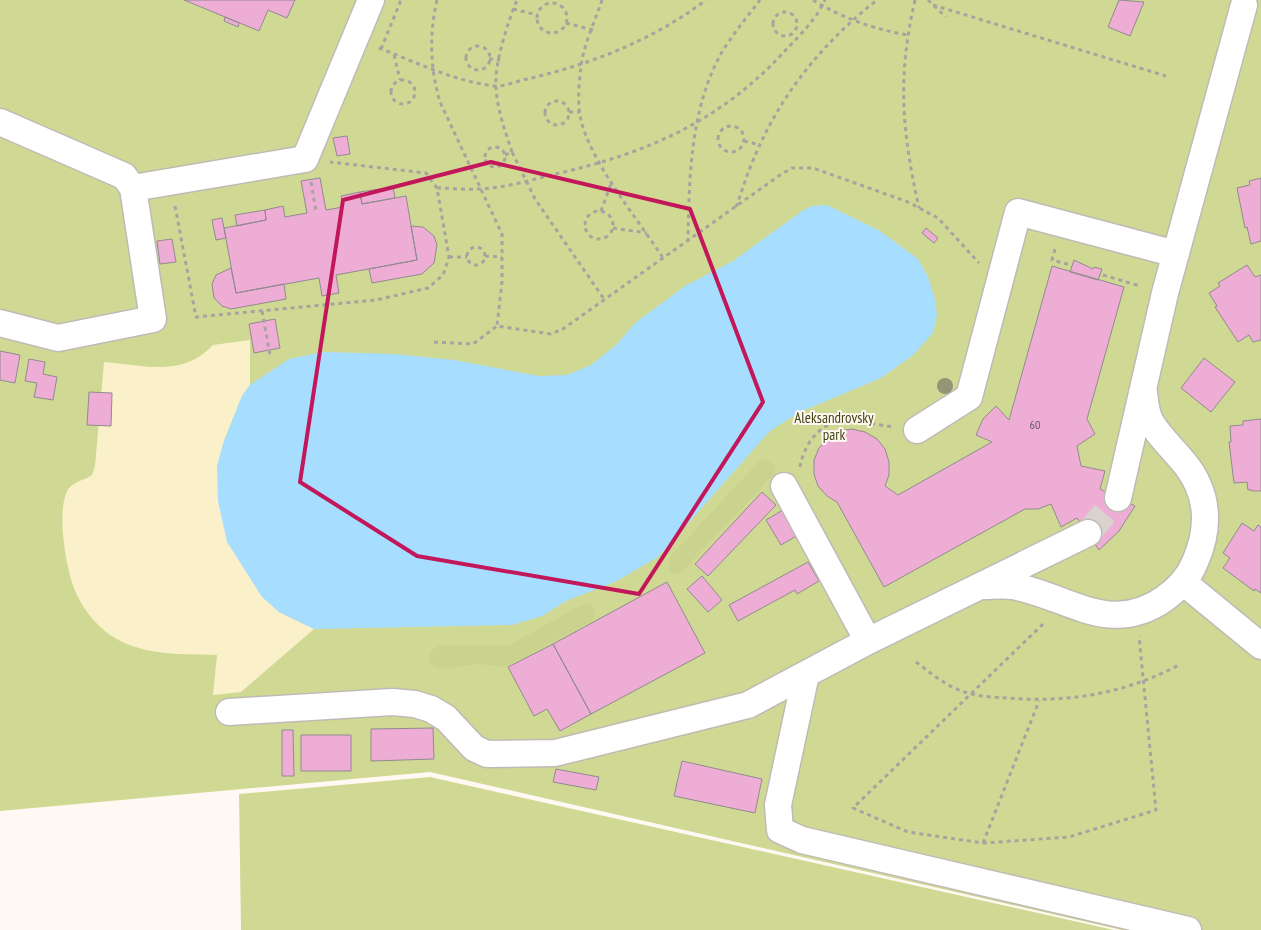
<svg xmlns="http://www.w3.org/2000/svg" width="1261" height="930" viewBox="0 0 1261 930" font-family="'PT Sans Narrow',sans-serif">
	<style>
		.green { fill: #d0d994 }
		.forest { fill: #cad38e }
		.sand { fill: #faf0ca }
		.water { fill: #a7ddfe }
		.building { fill: #edadd5; stroke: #918a8e }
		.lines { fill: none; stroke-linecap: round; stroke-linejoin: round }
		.minor-tunnel { stroke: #d9d2ce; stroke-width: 26; stroke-dasharray: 26 13; stroke-linecap: butt }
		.minor-casing { stroke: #c0bab5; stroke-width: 29 }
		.path { stroke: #a8a39f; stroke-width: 3; stroke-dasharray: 4 4; stroke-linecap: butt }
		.minor { stroke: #fff; stroke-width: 26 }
		.tree { fill: #959576 }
		.marked { fill: none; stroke: #c2185b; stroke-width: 4; stroke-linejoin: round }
		.labels { text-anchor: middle; stroke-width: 4; stroke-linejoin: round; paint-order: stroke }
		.number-label { font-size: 12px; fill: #6a5861 }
		.park-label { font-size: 15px; fill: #3f4410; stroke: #fff8f3 }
	</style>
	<rect width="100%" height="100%" fill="#fff8f3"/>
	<path class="green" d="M0 0H1261V930H1122L430 772 0 811Z
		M430 777 1114 930H241L239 794Z"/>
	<path class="forest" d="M764 460C773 462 775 465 775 473L681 573 673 574 669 571 670 557 758 462Z
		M583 604 592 605C595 610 596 615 592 621L505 667 478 664 440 669 431 664C427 654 431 650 440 645H510Z"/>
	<path class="sand" d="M250 340V385L242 396 224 441 217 466 279 612 314 629 241 692 213 695 217 655C184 654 145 656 115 638 98 628 84 611 76 593 66 571 55 508 69 488 75 481 85 480 92 475L95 466 104 362C144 365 182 378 213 345Z"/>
	<path class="water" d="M827 205 880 231 918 259 928 277 935 300 937 315 933 333 912 356 881 378 800 412 770 431 658 557 617 581 566 601 542 616 512 625 314 629 279 612 262 597 227 542 218 501 217 466 224 441 242 396 250 385 289 359 323 352 394 354 454 360 539 376 567 375 591 365 617 344 635 323 685 286 733 261 802 211 812 206Z"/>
	<path class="building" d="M184 0H295L287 18 268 10 259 31Z
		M1119 0 1144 2 1130 36 1108 27Z
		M225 17 239 23 238 27 224 21Z
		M347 136 350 154 337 156 333 138Z
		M320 178 326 210 343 207 341 196 360 192 362 204 406 196 417 260 336 275 339 293 322 296 319 278 236 293 224 228 266 220 265 210 283 206 285 217 307 213 301 181Z
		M1261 178V241L1251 244 1247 227 1245 228 1237 188 1250 185 1249 181Z
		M393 187 395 198 362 204 360 192Z
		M265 210 266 220 237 226 235 215Z
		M222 218 226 238 216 240 212 220Z
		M411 226 423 227 434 236 437 245 434 263 422 274 372 283 369 269 417 260Z
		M926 228 938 238 934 243 922 233Z
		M172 239 176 262 160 264 157 241Z
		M1074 260 1093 269 1094 267 1102 269 1098 280 1070 272Z
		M1247 265 1255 277 1261 275V340L1253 342 1249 335 1238 342 1215 307 1217 306 1209 293 1220 286 1218 283Z
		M1052 266 1124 287 1087 419 1095 434 1077 446 1081 466 1105 471 1100 489 1135 506 1119 531 1099 550 1077 518 1061 527 1051 504 1038 509H1025L884 587 837 502 827 496 818 486 814 474V460L819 448 828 438 839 431 852 429 865 432 877 439 885 449 889 462V475L885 486 898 495 992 442 976 435 983 419 996 406 1009 420Z
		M231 268 236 293 284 284 286 299 231 309 222 306 214 298 212 284 216 275Z
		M275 319 280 348 254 353 249 324Z
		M0 351 20 355 15 383 0 380Z
		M1204 358 1235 382 1211 412 1181 388Z
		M29 359 45 362 43 374 57 377 53 400 34 397 37 383 25 381Z
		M89 392 112 393 111 426 87 425Z
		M1261 419V491H1252V490H1248L1247 482 1234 483 1229 442H1231L1230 426 1243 425V421Z
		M762 492 776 505 708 576 695 564Z
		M783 510 798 535 781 545 766 520Z
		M1242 523 1254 531 1258 525 1261 527V593L1255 589 1254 591 1223 568 1230 558 1223 553Z
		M808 562 819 581 797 594 795 590 738 621 729 605Z
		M702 576 722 600 708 612 687 589Z
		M667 582 705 653 591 714 553 644Z
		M553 644 591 714 560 731 547 709 534 716 508 667Z
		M433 728 434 759 371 761V729Z
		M282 730H293L294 776H282Z
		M301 735H351V771H301Z
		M682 761 762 779 755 813 674 796Z
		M556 769 599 777 596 790 553 782Z"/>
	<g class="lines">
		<path class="minor-tunnel" d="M1088 533 1118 498"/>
		<g class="minor-casing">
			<path id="minor" d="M0 122 124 176 133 188 153 319 58 338 0 323
				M133 188 305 159 371 0
				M917 430 969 397 1018 212 1176 254
				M784 486 868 641
				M1118 498 1165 293 1244 5
				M1183 582 1261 646
				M983 586C992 586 1004 585 1013 586 1068 596 1109 637 1164 599 1178 589 1189 577 1195 562 1206 537 1209 510 1198 485 1188 461 1166 446 1152 424 1146 415 1145 403 1144 392
				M806 674 778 805 780 830 802 840 1188 930
				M229 712 392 702 415 704 431 709 446 718 474 748 487 754 555 753 748 705 868 641 1088 533"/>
		</g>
		<path class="path" d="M437 0C429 35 430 68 440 102L502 234V282L497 326 551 334 563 329 780 175 792 168H813L908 202 938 218 979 263
			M602 0C595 21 584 44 581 66 579 83 577 103 581 120 590 161 639 221 663 258
			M813 0C842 18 874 29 907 35
			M915 0C897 78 902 131 919 208
			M928 0 946 17
			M537 18a15 15 0 1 1 30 0a15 15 0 1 1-30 0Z
			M933 5 1166 76
			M513 9 537 15
			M773 24a12 12 0 1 1 24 0a12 12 0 1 1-24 0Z
			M566 23 593 30
			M466 58a12 12 0 1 1 24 0a12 12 0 1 1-24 0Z
			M379 48C415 62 454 81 494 86 504 87 517 81 527 79 592 64 653 40 706 0
			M381 49 401 0
			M394 55 400 80
			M489 59 500 60
			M391 92a12 12 0 1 1 24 0a12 12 0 1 1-24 0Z
			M545 113a12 12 0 1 1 24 0a12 12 0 1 1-24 0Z
			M569 112H580
			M718 139a13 13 0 1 1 26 0a13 13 0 1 1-26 0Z
			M744 141 760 145
			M485 157a10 10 0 1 1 20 0a10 10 0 1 1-20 0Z
			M512 152C505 131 497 109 496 87 494 64 508 22 517 0
			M505 155 512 152 535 199 604 299
			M311 182 316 211
			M437 188C451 188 465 190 479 189 506 188 534 179 560 173 649 152 720 121 783 53 798 37 816 20 825 0
			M175 206 196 317 376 300 428 288 443 275 449 257 437 188 426 173 330 162
			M736 207C743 188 749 168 758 149 784 90 826 40 877 0
			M585 225a14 14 0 1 1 28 0a14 14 0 1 1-28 0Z
			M601 211 612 181
			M613 228 647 233
			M688 242C689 179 690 108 722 52 733 34 747 17 760 0
			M467 256a9 9 0 1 1 18 0a9 9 0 1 1-18 0Z
			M1055 249 1052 260 1071 265
			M485 256 502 257
			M449 257H467
			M1103 275 1140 286
			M262 311 270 355
			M434 342 473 344 497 326
			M800 467C803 448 817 425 838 422 855 419 877 425 894 427
			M1043 624 853 808 908 832 983 843 1069 837 1156 810 1139 636
			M916 662C933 675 951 690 972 694 983 697 995 697 1006 698 1067 703 1124 694 1179 665
			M983 843 1039 701"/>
		<use href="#minor" class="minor"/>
	</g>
	<circle class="tree" cx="945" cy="386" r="8"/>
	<path class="marked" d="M491 162 690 209 763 402 639 594 417 556 300 482 343 200Z"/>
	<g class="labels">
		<g class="number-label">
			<text x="1035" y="429">60</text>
		</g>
		<g class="park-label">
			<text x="834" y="423">Aleksandrovsky<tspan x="834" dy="17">park</tspan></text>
		</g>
	</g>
</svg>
